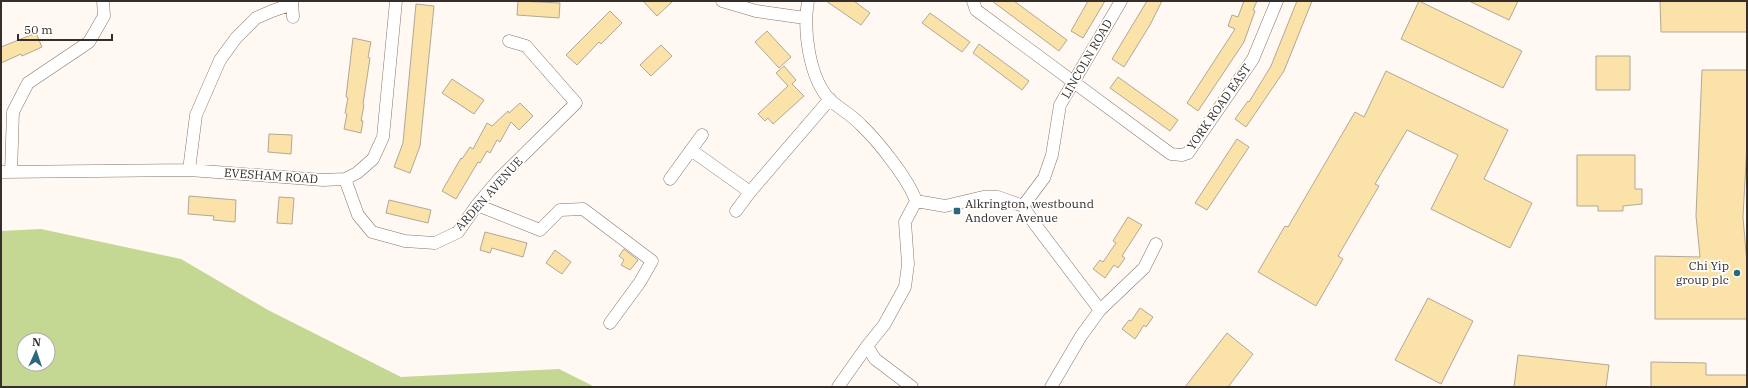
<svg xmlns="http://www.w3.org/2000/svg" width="1748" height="388" viewBox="0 0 1748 388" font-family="'IBM Plex Serif',serif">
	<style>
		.green { fill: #c4d893; fill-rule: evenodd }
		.building { fill: #fbe2a9; stroke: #b0a998 }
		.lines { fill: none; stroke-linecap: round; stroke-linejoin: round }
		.street-casing { stroke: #85756c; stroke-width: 13 }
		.street { stroke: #fff; stroke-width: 12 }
		.poi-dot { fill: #2a687e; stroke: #fff; stroke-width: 1.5 }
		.labels { text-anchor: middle; stroke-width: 3.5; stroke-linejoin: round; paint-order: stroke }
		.street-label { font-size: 12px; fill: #352e2a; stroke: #fff }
		.poi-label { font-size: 12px; fill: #352e2a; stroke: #fff; text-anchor: start }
	</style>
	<rect width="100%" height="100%" fill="#fff8f3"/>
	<path class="green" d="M41 229 181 259 268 310 401 377 559 369 595 387H1V231ZM24 340H48V364H24Z"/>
	<path class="building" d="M518 1 560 3 559 18 517 15Z
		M643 1H673L657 16Z
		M826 1H854L870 13 861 25Z
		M992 1H1014L1067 40 1059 51Z
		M1088 1H1105L1083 38 1071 31Z
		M1147 1H1162L1150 25 1124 67 1112 59Z
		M1244 1H1257L1253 10 1255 11 1244 42 1198 111 1187 103 1235 29 1228 26 1232 15 1238 17Z
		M1297 1H1312L1284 71 1246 127 1235 119 1248 101 1249 102 1271 66Z
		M1419 1 1522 51 1503 88 1401 39Z
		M1469 1H1518L1509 20Z
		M1660 1H1747V32H1661Z
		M416 4 434 6 420 146 410 173 394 167 403 143Z
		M610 11 622 23 601 44 599 42 577 65 566 55Z
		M930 13 970 42 962 52 922 23Z
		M767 31 791 57 779 68 755 42Z
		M36 33 42 47 22 56 21 54 1 63V47Z
		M353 38 371 42 368 57 370 58 363 104 364 105 361 121H363L361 133 344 129 347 114 345 113 348 98 346 97Z
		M979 44 1029 81 1022 90 973 53Z
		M661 45 672 56 651 76 640 65Z
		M1596 56H1630V90H1596Z
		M784 66 796 80 792 84 804 96 773 124 768 118 765 121 758 114 788 86 776 73Z
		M1702 70H1747V144L1743 217 1747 264V319H1655V256L1700 257 1696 216Z
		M1386 71 1508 130 1484 179 1532 203 1510 248 1431 209 1458 155 1407 130 1375 184 1379 186 1338 256 1343 259 1316 306 1258 272 1285 226 1288 227 1355 112 1364 117Z
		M1118 77 1178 120 1170 131 1110 88Z
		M452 79 484 100 474 114 442 93Z
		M520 103 533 116 519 130 511 122 500 142 497 140 490 153 487 151 480 163 478 162 456 199 442 191 461 158 462 159 470 147 473 149 487 123 492 126 508 111 509 113Z
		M269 134 292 135 291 154 268 152Z
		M1237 139 1249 147 1207 210 1195 203Z
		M1577 155H1635V189H1642V204L1623 206V211H1598V206H1577Z
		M189 196 236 200 235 222 213 220 214 216 188 214Z
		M279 197 294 198 292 224 277 223Z
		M389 200 431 210 428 223 386 213Z
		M1128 217 1142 225 1122 256 1125 258 1118 268 1114 265 1105 278 1093 269 1100 260 1103 262 1116 243 1113 241Z
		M485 232 527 243 523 257 492 248 490 253 480 250Z
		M624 249 638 260 630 270 621 265 624 260 619 256Z
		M555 250 571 262 562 274 546 263Z
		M1428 298 1473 321 1441 384 1395 360Z
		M1140 308 1153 317 1146 327 1144 325 1135 339 1122 329 1129 320 1131 321Z
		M1227 333 1253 354 1228 387H1185Z
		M1518 355 1609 365 1606 387H1514Z
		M1651 362 1706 363V375H1747V387H1651Z"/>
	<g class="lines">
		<g class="street-casing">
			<path id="street" d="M292 1 293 17
				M722 1 756 11 805 18
				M808 1C803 30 809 78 830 100 840 109 852 115 861 125 878 141 909 180 916 201
				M973 1 976 10 1171 154 1182 155 1188 153 1253 59 1277 1
				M691 150 702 135
				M189 170 196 115 220 60 236 38 256 18 272 11 292 4
				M1 172 189 170 323 180 345 179 357 173 373 159 383 137 396 1
				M11 172 13 112 28 83 89 42 104 16 103 1
				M345 179 358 215 372 232 405 241 435 243 458 232 477 205 499 179 576 103 526 46 509 41
				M670 179 691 150 750 192 830 99
				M916 201 945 206 983 197H998L1023 206 1034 223 1100 310
				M477 205 540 230 560 210 583 209 652 261 640 282 610 323
				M1023 206 1044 178 1052 155 1060 105 1121 1
				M736 211 750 192
				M838 387 867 346
				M912 387 875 359 867 346 884 325 905 287 908 264 905 222 916 201
				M1051 387 1081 336 1100 310 1144 268 1156 244"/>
		</g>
		<use href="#street" class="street"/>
	</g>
	<g class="poi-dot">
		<rect x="953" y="207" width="8" height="8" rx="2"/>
		<circle cx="1737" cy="273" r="4"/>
	</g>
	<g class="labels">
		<g class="street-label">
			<text transform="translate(1087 59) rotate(-60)" y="4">LINCOLN ROAD</text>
			<text transform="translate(1219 107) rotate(-55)" y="4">YORK ROAD EAST</text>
			<text transform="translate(271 176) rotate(4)" y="4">EVESHAM ROAD</text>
			<text transform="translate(489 194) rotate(-48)" y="4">ARDEN AVENUE</text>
		</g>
		<g class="poi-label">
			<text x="965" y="208">Alkrington, westbound<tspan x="965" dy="14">Andover Avenue</tspan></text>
			<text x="1729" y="270" text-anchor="end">Chi Yip<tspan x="1729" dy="14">group plc</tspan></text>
		</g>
	</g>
	<rect width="1748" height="388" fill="none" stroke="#352e2a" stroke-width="4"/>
	<g transform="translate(36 352) rotate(3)"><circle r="19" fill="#ffffff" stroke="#aeabaa"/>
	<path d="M0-3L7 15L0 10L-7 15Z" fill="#2a687e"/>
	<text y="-6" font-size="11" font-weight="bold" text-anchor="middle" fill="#352e2a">N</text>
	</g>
	<path d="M18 34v6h94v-6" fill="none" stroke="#352e2a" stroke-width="2"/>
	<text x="24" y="34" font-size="12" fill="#352e2a" stroke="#ffffff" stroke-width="3" paint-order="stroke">50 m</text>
</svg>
